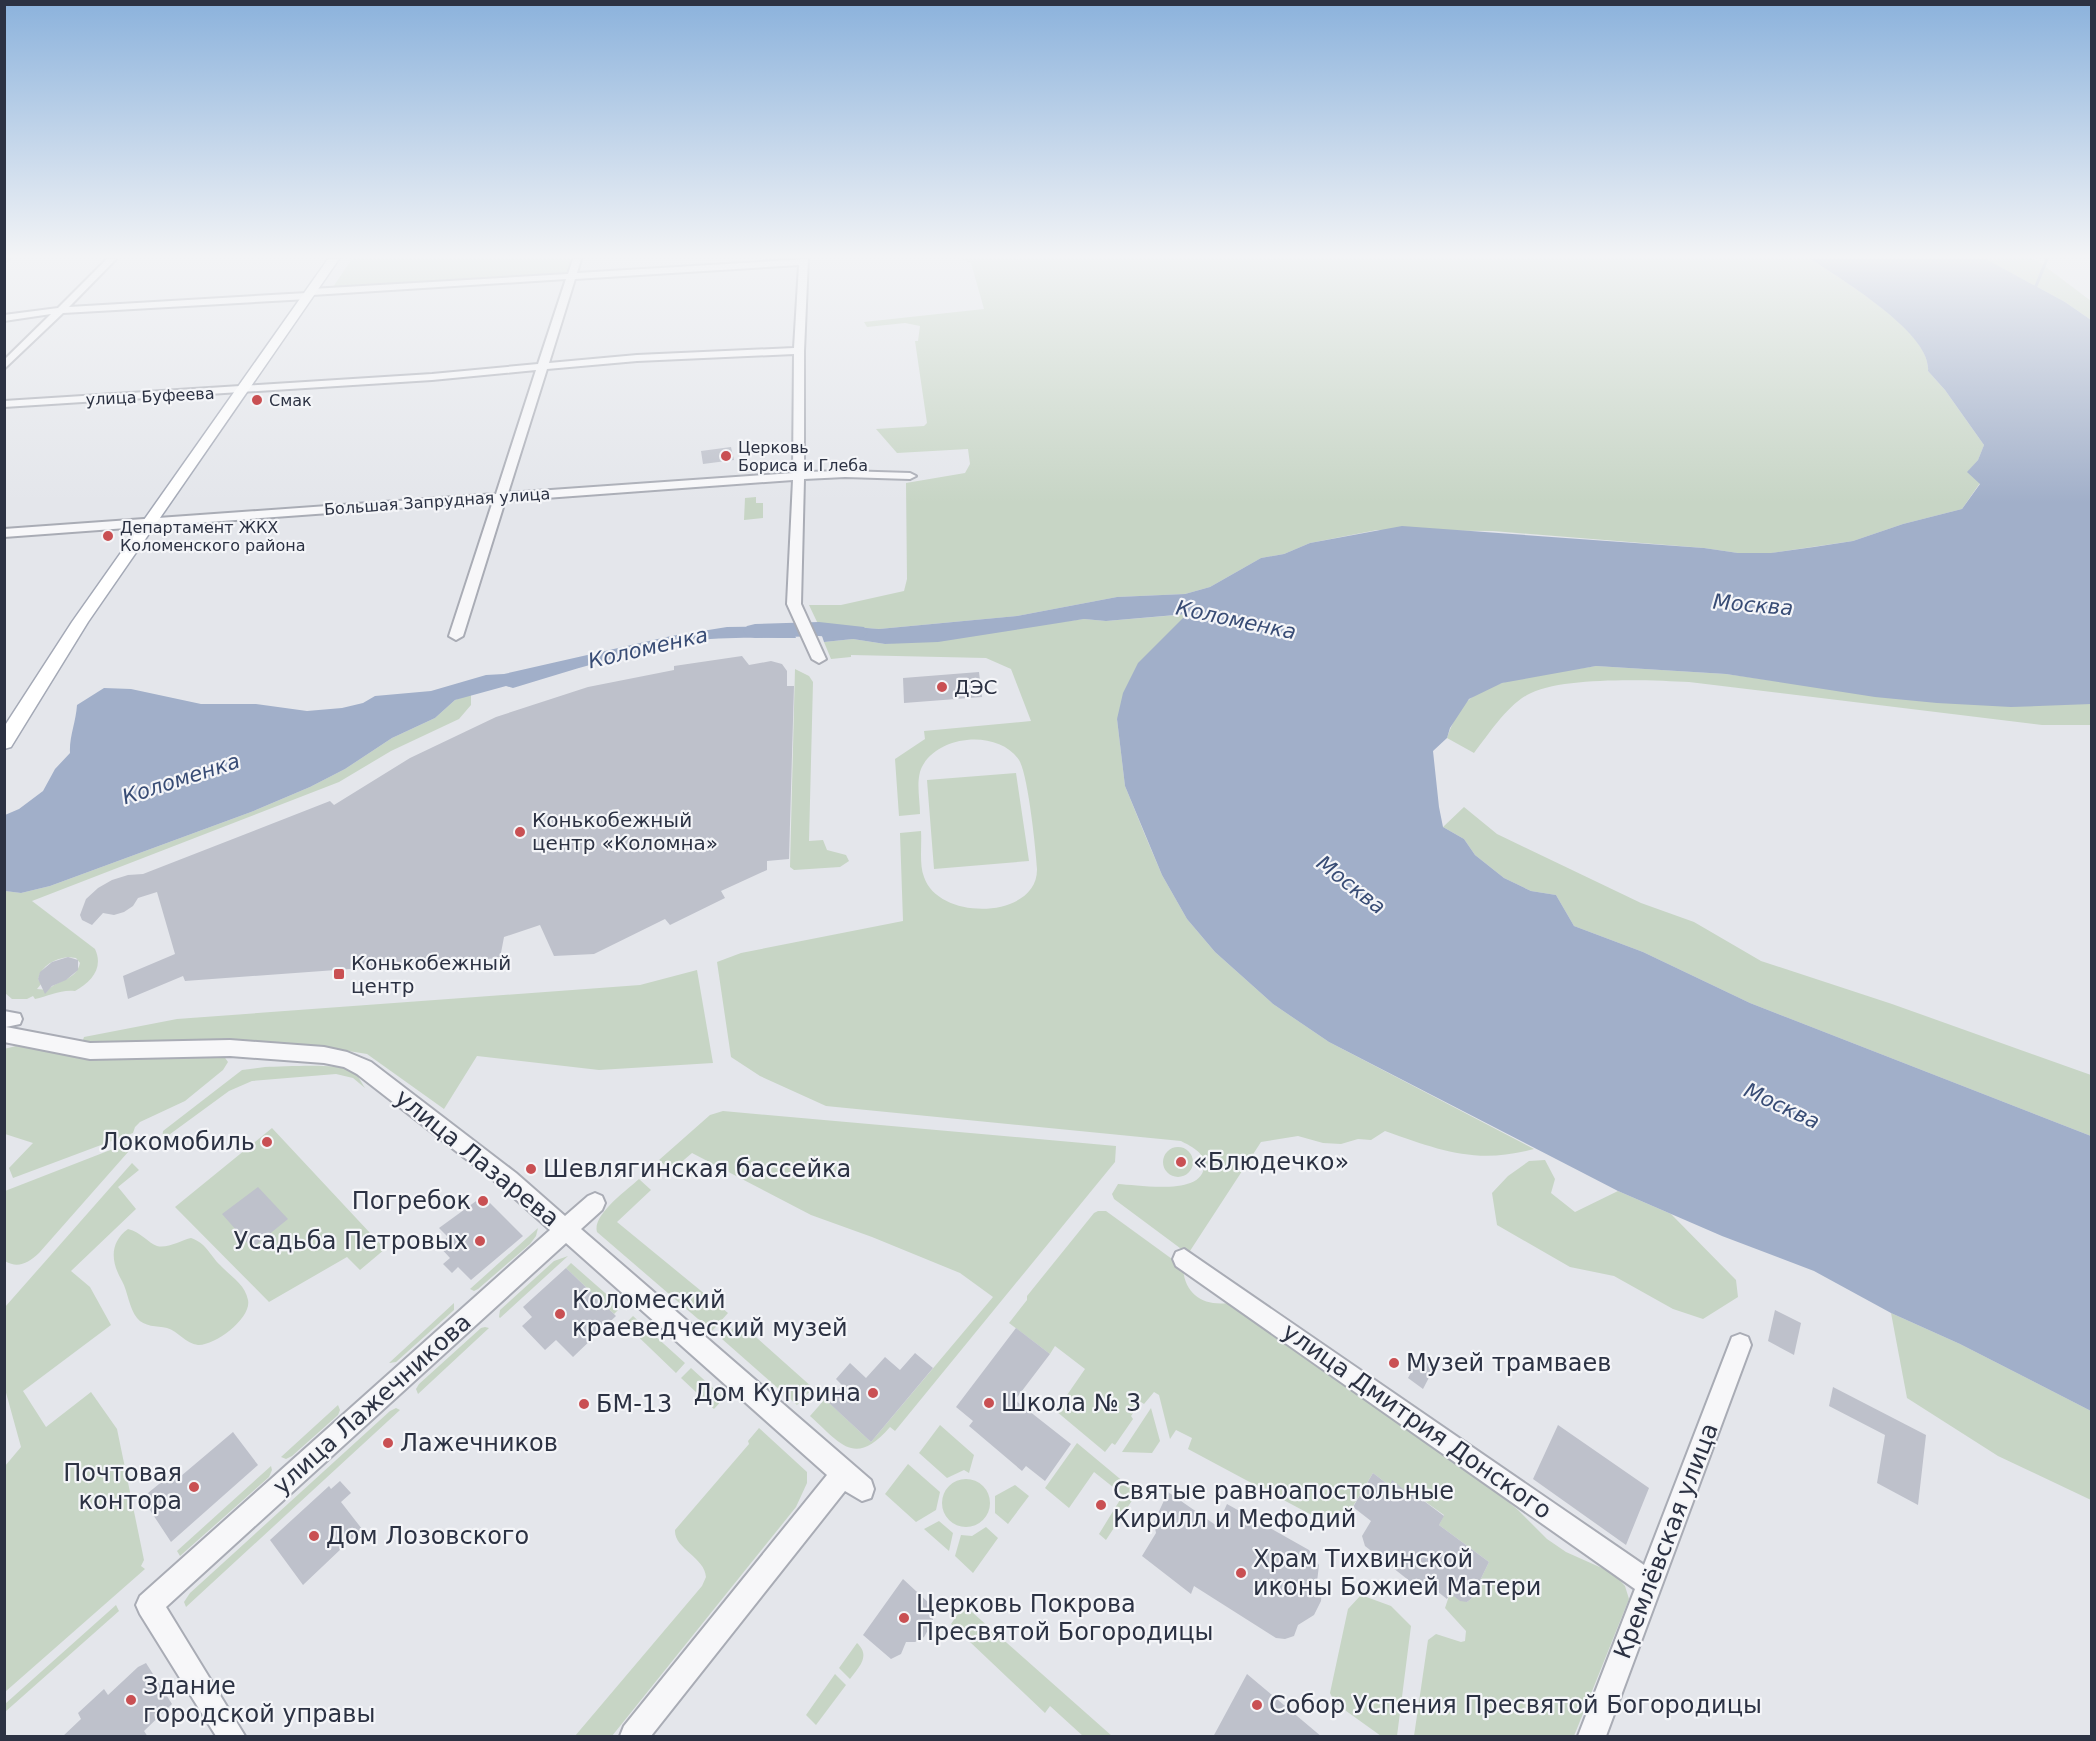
<svg xmlns="http://www.w3.org/2000/svg" width="2096" height="1741" viewBox="0 0 2096 1741" font-family="'DejaVu Sans',sans-serif">
	<style>
		.green { fill: #c7d5c5; fill-rule: evenodd }
		.water { fill: #a1afc9 }
		.lines { fill: none; stroke-linecap: round; stroke-linejoin: round }
		.stream { stroke: #a1afc9; stroke-width: 3 }
		.river { fill: #a1afc9; fill-rule: evenodd }
		.building { fill: #bec1cb }
		.minor-casing { stroke: #a9acb5; stroke-width: 4 }
		.major-casing { stroke: #a4a9b6; stroke-width: 3 }
		.minor { fill: #f7f7f9; fill-rule: evenodd }
		.major { fill: #fff; fill-rule: evenodd }
		.poi-dot { fill: #c95053; stroke: #f4f5f8; stroke-width: 2 }
		.labels { text-anchor: middle; stroke-width: 4.5; stroke-linejoin: round; paint-order: stroke }
		.far-street-label { font-size: 16px; fill: #2c3243; stroke: #f4f5f8 }
		.far-poi-label { font-size: 16px; fill: #2c3243; stroke: #f4f5f8; text-anchor: start }
		.poi-label { font-size: 20px; fill: #2c3243; stroke: #f4f5f8; text-anchor: start }
		.water-label { font-size: 21px; font-style: italic; fill: #384c75; stroke: #f4f5f8 }
		.near-poi-label { font-size: 24px; fill: #2c3243; stroke: #f4f5f8; text-anchor: start }
		.near-street-label { font-size: 24px; fill: #2c3243; stroke: #f4f5f8 }
	</style>
	<rect width="100%" height="100%" fill="#e4e6eb"/>
	<path class="green" d="M352 259H574L569 275 333 287Z
		M961 259H1811C1841 280 1932 332 1928 371L1945 390 1984 445 1978 460 1968 472 1980 483 1962 509 1903 524 1853 541 1772 553H1738L1704 548 1493 531 1377 530 1310 543 1284 554 1261 558 1210 587 1185 594 1117 597 1017 616 879 629 818 624 809 605H841L904 591 907 579 906 483 965 473 970 464 968 449 897 453 876 429 924 426 927 423 915 341H918L920 326 905 323 867 327 864 322 984 309 971 263Z
		M1986 259H2034L2038 261 2091 301V320L2065 302Z
		M756 497V503H763V518L744 520 745 498Z
		M1189 614 1117 719 1125 786 1145 835 1162 875 1187 919 1215 952 1273 1004 1329 1042 1534 1149C1476 1165 1439 1150 1385 1131L1371 1140 1358 1139 1341 1144 1323 1143 1298 1136 1261 1142 1188 1254 1114 1199 1112 1194 1118 1184C1139 1185 1207 1197 1204 1163 1203 1151 1190 1146 1181 1141L826 1106 760 1076 731 1057 717 962 741 953 903 921 900 833 921 831C922 845 919 864 924 877 939 922 1038 919 1037 869 1036 850 1028 774 1019 760 999 730 941 734 923 765 915 778 920 799 920 814L899 816 895 759 925 739 924 731 1031 721 1011 669 986 658 851 655V657L831 659 824 642 853 639 885 644 1084 619 1106 621Z
		M1596 666 1726 674 1783 682 2091 704V725H2042L1689 682C1650 680 1560 676 1527 695 1505 708 1489 734 1474 753L1447 738C1451 726 1460 706 1471 698 1502 675 1559 672 1596 666Z
		M795 669 809 676 813 682 809 841 823 840 827 850 846 855 849 861 840 867 794 870 790 867Z
		M471 694V705L459 719 391 751 339 782 32 901 95 949C104 968 91 982 75 991 62 989 48 996 35 999L33 996 27 999H12L5 993V891L21 893 50 886 251 812 310 787 345 769 392 738 435 718 455 700ZM68 957 76 958 80 963C76 981 58 979 48 990L37 989 41 984 38 979C42 965 54 959 68 957Z
		M1016 773 1029 861 934 869 927 780Z
		M1464 807 1497 834 1641 903 1694 922 1761 961 1892 1004 2091 1075V1136L1750 1003 1643 952 1574 926 1556 895 1531 891 1504 878 1475 855 1464 839 1443 827Z
		M697 970 713 1063 599 1070 477 1056 444 1109 367 1054 330 1048 227 1040 121 1043H93L83 1040 84 1037 177 1019 640 985Z
		M16 1046 100 1059 217 1054 223 1055 228 1062 223 1070 185 1101 140 1122 135 1127 133 1133 13 1178 9 1168 33 1143 5 1134 4 1049Z
		M265 1067C285 1067 334 1063 350 1070 358 1074 361 1082 365 1088L353 1078 336 1074 252 1081 229 1091 162 1140 163 1131 242 1070Z
		M723 1111 1116 1146 1115 1162 895 1431 890 1427C855 1467 842 1445 810 1416L825 1399 871 1442 993 1297 960 1273 872 1237 811 1215 692 1153 671 1171 659 1160 710 1115Z
		M272 1128 385 1249 360 1270 347 1257 269 1302 175 1207Z
		M136 1140V1143L39 1253C28 1263 18 1269 5 1261V1191Z
		M1163 1162a15 15 0 1 1 30 0a15 15 0 1 1-30 0Z
		M1545 1160 1555 1179 1551 1193 1575 1212 1618 1191 1671 1214 1736 1280 1738 1297 1703 1319 1673 1309 1614 1276 1570 1267 1497 1225 1492 1193 1508 1176 1529 1161Z
		M132 1163 139 1170 118 1187 136 1209 71 1271 90 1287 111 1325 23 1391 46 1427 91 1392 117 1429 144 1560 141 1566 145 1569 5 1692V1466L21 1447 5 1389V1307Z
		M639 1179 651 1190 617 1222 728 1313 712 1331 597 1232C592 1215 627 1190 639 1179Z
		M1098 1211H1106L1183 1267C1184 1296 1206 1308 1234 1302L1461 1462 1518 1510 1547 1539 1566 1552 1613 1573 1625 1586 1629 1599 1574 1736H1414L1428 1640 1436 1634 1461 1642 1465 1641 1466 1631 1445 1608 1450 1593 1467 1602 1471 1599 1489 1562 1439 1525 1444 1515 1409 1490 1407 1492 1392 1481 1390 1486 1373 1473 1344 1521 1334 1527 1188 1449 1192 1438 1176 1430 1170 1439 1159 1395 1154 1392 1144 1404 1141 1402 1131 1416 1133 1419 1115 1445 1112 1443 1105 1452 1056 1411 1085 1369 1055 1346 1050 1354 1009 1323 1027 1300V1296L1094 1213Z
		M538 1228 536 1236 530 1244 478 1289 474 1291 470 1289Z
		M128 1229C141 1232 148 1243 157 1246 167 1249 182 1240 191 1238 206 1243 209 1254 220 1265 230 1276 245 1284 248 1300 252 1318 215 1346 198 1345 186 1344 178 1331 167 1328 157 1326 144 1327 137 1318 129 1308 128 1292 122 1281 111 1262 109 1243 128 1229Z
		M568 1256 500 1318 499 1317 500 1310 554 1261Z
		M571 1263 621 1307 614 1314 566 1268Z
		M454 1303V1310L396 1362 389 1363Z
		M1891 1313 1960 1344 2091 1411V1500L1998 1456 1907 1398Z
		M633 1316 685 1363 676 1373 625 1324Z
		M739 1322 813 1388 797 1405 722 1339Z
		M485 1327 489 1328 418 1394 416 1389 419 1384 481 1328Z
		M691 1368 724 1398 714 1409 681 1378Z
		M338 1405 340 1410 338 1415 292 1456 286 1459 281 1457Z
		M396 1408 400 1410 186 1607 184 1602 190 1593 390 1411Z
		M1151 1408 1160 1441 1152 1453 1122 1452Z
		M940 1425 974 1455 969 1473 964 1470 947 1478 919 1453Z
		M759 1428 807 1472V1483L796 1507 612 1736H575L702 1586 706 1577C705 1557 674 1549 675 1530L749 1444 748 1441Z
		M1077 1443 1137 1493 1106 1540 1099 1534 1123 1495 1094 1472 1069 1508 1045 1488Z
		M908 1464 940 1492 936 1510 916 1522 885 1494Z
		M271 1466 272 1470 269 1477 180 1556 177 1551Z
		M942 1503a24 24 0 1 1 48 0a24 24 0 1 1-48 0Z
		M1015 1485 1029 1496 1008 1524 995 1513V1496Z
		M939 1521 953 1533 949 1551 924 1529Z
		M986 1527 998 1538 973 1573 955 1556 961 1535 972 1536Z
		M1361 1595 1391 1606 1411 1626 1397 1736H1381L1335 1703 1330 1693 1348 1609Z
		M116 1605 119 1611 5 1712V1704Z
		M964 1605 1112 1736H1083L1050 1706 1045 1713 951 1624Z
		M857 1643C871 1656 859 1667 850 1679L839 1668Z
		M835 1674 846 1685 816 1725 806 1715Z"/>
	<path class="water" d="M1811 259H1986L2065 302 2091 320V704L2011 707 1937 703 1875 697 1726 674 1596 666 1502 683 1469 699 1450 728 1447 738 1433 751 1439 807 1443 827 1464 839 1475 855 1504 878 1531 891 1556 895 1574 926 1643 952 1750 1003 2091 1136V1411L1960 1344 1891 1313 1814 1271 1722 1236 1618 1191 1329 1042 1273 1004 1215 952 1187 919 1162 875 1125 786 1117 719 1123 693 1138 663 1187 614 1106 621 1084 619 938 642 885 644 853 639 824 642 818 624 879 629 1017 616 1117 597 1185 594 1210 587 1261 558 1284 554 1310 543 1402 526 1704 548 1738 553H1771L1814 547 1853 541 1903 524 1962 509 1980 484 1967 472 1978 460 1984 445 1945 390 1928 371C1932 333 1840 279 1811 259Z
		M791 626 796 638C760 638 722 636 686 642 627 652 570 671 513 688L506 686 455 700 435 718 392 738 345 769 310 787 251 812 50 886 21 893 5 891V815L19 809 43 791 55 769 70 753C69 737 76 722 77 705L104 688 131 689 201 704H256L307 711 342 708 363 703 375 696 431 691 486 675 504 674 671 636 727 627Z"/>
	<g class="lines">
		<path class="stream" d="M2036 286 2047 259"/>
		<path class="river" d="M819 622 864 627 868 632 864 637 856 639 819 636 755 638 747 636 743 631 747 626 755 624Z"/>
	</g>
	<path class="building" d="M731 447 734 460 703 464 701 451Z
		M742 656 749 665 771 661 782 664 787 671V686H794L789 859 767 861V870L721 891 725 898 670 925 665 919 594 954 554 956 540 925 504 937 500 958 185 981 183 976 128 999 123 976 175 954 157 892 138 898 133 906 124 912 114 915 103 913 92 925 82 920 80 915 86 899 98 888 112 880 128 875 143 874 330 801 334 805 410 758 496 717 588 687 674 670V666Z
		M979 672 982 697 904 703 903 678Z
		M68 957 78 960V970L66 980 52 986 45 994 38 979 40 972 52 962Z
		M258 1187 288 1219 252 1248 222 1214Z
		M483 1196 523 1236 471 1280 458 1267 452 1273 443 1264 450 1258 438 1245 448 1237 439 1228Z
		M566 1268 616 1316 573 1357 556 1340 545 1350 522 1326 532 1317 523 1307Z
		M1775 1310 1801 1323 1794 1355 1768 1341Z
		M1016 1328 1050 1354 1015 1400 1071 1444 1045 1481 1026 1466 1022 1471 969 1426 973 1421 956 1407Z
		M915 1353 933 1368 871 1442 828 1402 842 1385 836 1379 850 1363 866 1378 885 1357 900 1370Z
		M1420 1356 1435 1366 1423 1389 1408 1378Z
		M1833 1387 1926 1435 1918 1505 1877 1483 1885 1435 1829 1406Z
		M1558 1425 1649 1488 1626 1545 1533 1479Z
		M233 1432 258 1465 171 1542 142 1498 176 1470 181 1476Z
		M1373 1473 1390 1486 1392 1480 1407 1492 1408 1489 1444 1516 1439 1525 1489 1562 1471 1599 1467 1602 1460 1601 1450 1593 1447 1599 1428 1584 1416 1586 1365 1546 1362 1536 1371 1521 1353 1507Z
		M340 1481 351 1493 341 1502 362 1529 303 1585 270 1540 329 1486 331 1489Z
		M1168 1492 1217 1526 1227 1504 1309 1550 1319 1565 1317 1582 1322 1589 1321 1601 1314 1615 1298 1625 1294 1636 1285 1639 1276 1638 1194 1586 1191 1594 1142 1556 1156 1533 1154 1522Z
		M903 1579 930 1604 933 1621 924 1637 915 1642H906L901 1654 891 1659 863 1635Z
		M146 1663 172 1704 144 1731 148 1737H62L81 1719 78 1713 104 1689 108 1695 138 1667Z
		M1247 1674 1322 1737H1213Z"/>
	<g class="lines">
		<g class="minor-casing">
			<path id="minor" d="M4 259H9L4 262Z
				M107 259H116L69 307 307 293 308 290 311 289 568 274 573 259H581L577 273 808 259 804 351V472L845 471 910 473 916 476 910 479 845 477 804 479 801 604 826 659 819 663 812 659 787 604 793 480 505 501 463 636 456 640 449 636 493 501 4 537V529L496 494 536 370 432 380 4 407V401L432 374 538 364 566 279 312 295 311 298 308 299 63 313 4 369V360L51 314 4 321V315L58 308ZM799 265 794 348 637 355 549 363 575 279ZM794 354 793 473 508 493 547 369 637 361Z
				M4 1011 20 1014 22 1019 20 1024 6 1027 90 1043 230 1040 324 1047 347 1052 371 1062 516 1173 565 1216 588 1196 595 1193 602 1196 605 1203 602 1210 581 1229 871 1480 874 1489 871 1498 862 1501 845 1491 651 1736H620L624 1726 827 1475 566 1243 166 1607 245 1736H216L140 1614 136 1605 140 1596 550 1230 502 1187 357 1074 344 1067 324 1063 230 1056 90 1059 4 1042Z
				M1184 1249 1644 1565 1732 1337 1740 1334 1748 1337 1751 1345 1606 1736H1578L1635 1589 1176 1266 1173 1259 1176 1252Z"/>
		</g>
		<g class="major-casing">
			<path id="major" d="M328 259H339L88 622 11 747 4 749V727L72 622Z"/>
		</g>
		<use href="#minor" class="minor"/>
		<use href="#major" class="major"/>
	</g>
	<linearGradient id="sky" x2="0" y2="1"><stop stop-color="#8bb2dc"/><stop offset="0.51" stop-color="#f3f4f6"/><stop offset="1" stop-color="#f3f4f6" stop-opacity="0"/></linearGradient>
	<rect width="2096" height="503" fill="url(#sky)"/>
	<g class="poi-dot">
		<circle cx="257" cy="400" r="6"/>
		<circle cx="726" cy="456" r="6"/>
		<circle cx="108" cy="536" r="6"/>
		<circle cx="942" cy="687" r="6"/>
		<circle cx="520" cy="832" r="6"/>
		<rect x="333" y="968" width="12" height="12" rx="3"/>
		<circle cx="267" cy="1142" r="6"/>
		<circle cx="1181" cy="1162" r="6"/>
		<circle cx="531" cy="1169" r="6"/>
		<circle cx="483" cy="1201" r="6"/>
		<circle cx="480" cy="1241" r="6"/>
		<circle cx="560" cy="1314" r="6"/>
		<circle cx="1394" cy="1363" r="6"/>
		<circle cx="873" cy="1393" r="6"/>
		<circle cx="989" cy="1403" r="6"/>
		<circle cx="584" cy="1404" r="6"/>
		<circle cx="388" cy="1443" r="6"/>
		<circle cx="194" cy="1487" r="6"/>
		<circle cx="1101" cy="1505" r="6"/>
		<circle cx="314" cy="1536" r="6"/>
		<circle cx="1241" cy="1573" r="6"/>
		<circle cx="904" cy="1618" r="6"/>
		<circle cx="131" cy="1700" r="6"/>
		<circle cx="1257" cy="1705" r="6"/>
	</g>
	<g class="labels">
		<g class="far-street-label">
			<text transform="translate(150 396) rotate(-3)" y="6">улица Буфеева</text>
			<text transform="translate(437 501) rotate(-4)" y="6">Большая Запрудная улица</text>
		</g>
		<g class="far-poi-label">
			<text x="269" y="406">Смак</text>
			<text x="738" y="453">Церковь<tspan x="738" dy="18">Бориса и Глеба</tspan></text>
			<text x="120" y="533">Департамент ЖКХ<tspan x="120" dy="18">Коломенского района</tspan></text>
		</g>
		<g class="poi-label">
			<text x="954" y="694">ДЭС</text>
			<text x="532" y="827">Конькобежный<tspan x="532" dy="23">центр «Коломна»</tspan></text>
			<text x="351" y="970">Конькобежный<tspan x="351" dy="23">центр</tspan></text>
		</g>
		<g class="water-label">
			<text transform="translate(1753 605) rotate(5)" y="7">Москва</text>
			<text transform="translate(1236 620) rotate(12)" y="7">Коломенка</text>
			<text transform="translate(648 648) rotate(-13)" y="7">Коломенка</text>
			<text transform="translate(181 779) rotate(-18)" y="7">Коломенка</text>
			<text transform="translate(1351 885) rotate(38)" y="7">Москва</text>
			<text transform="translate(1782 1106) rotate(25)" y="7">Москва</text>
		</g>
		<g class="near-poi-label">
			<text x="255" y="1150" text-anchor="end">Локомобиль</text>
			<text x="1193" y="1170">«Блюдечко»</text>
			<text x="543" y="1177">Шевлягинская бассейка</text>
			<text x="471" y="1209" text-anchor="end">Погребок</text>
			<text x="468" y="1249" text-anchor="end">Усадьба Петровых</text>
			<text x="572" y="1308">Коломеский<tspan x="572" dy="28">краеведческий музей</tspan></text>
			<text x="1406" y="1371">Музей трамваев</text>
			<text x="861" y="1401" text-anchor="end">Дом Куприна</text>
			<text x="1001" y="1411">Школа № 3</text>
			<text x="596" y="1412">БМ-13</text>
			<text x="400" y="1451">Лажечников</text>
			<text x="182" y="1481" text-anchor="end">Почтовая<tspan x="182" dy="28">контора</tspan></text>
			<text x="1113" y="1499">Святые равноапостольные<tspan x="1113" dy="28">Кирилл и Мефодий</tspan></text>
			<text x="326" y="1544">Дом Лозовского</text>
			<text x="1253" y="1567">Храм Тихвинской<tspan x="1253" dy="28">иконы Божией Матери</tspan></text>
			<text x="916" y="1612">Церковь Покрова<tspan x="916" dy="28">Пресвятой Богородицы</tspan></text>
			<text x="143" y="1694">Здание<tspan x="143" dy="28">городской управы</tspan></text>
			<text x="1269" y="1713">Собор Успения Пресвятой Богородицы</text>
		</g>
		<g class="near-street-label">
			<text transform="translate(477 1158) rotate(39)" y="8">улица Лазарева</text>
			<text transform="translate(372 1404) rotate(-42)" y="8">улица Лажечникова</text>
			<text transform="translate(1417 1421) rotate(35)" y="8">улица Дмитрия Донского</text>
			<text transform="translate(1666 1541) rotate(-69)" y="8">Кремлёвская улица</text>
		</g>
	</g>
	<rect width="2096" height="1741" fill="none" stroke="#2c3243" stroke-width="12"/>
</svg>
